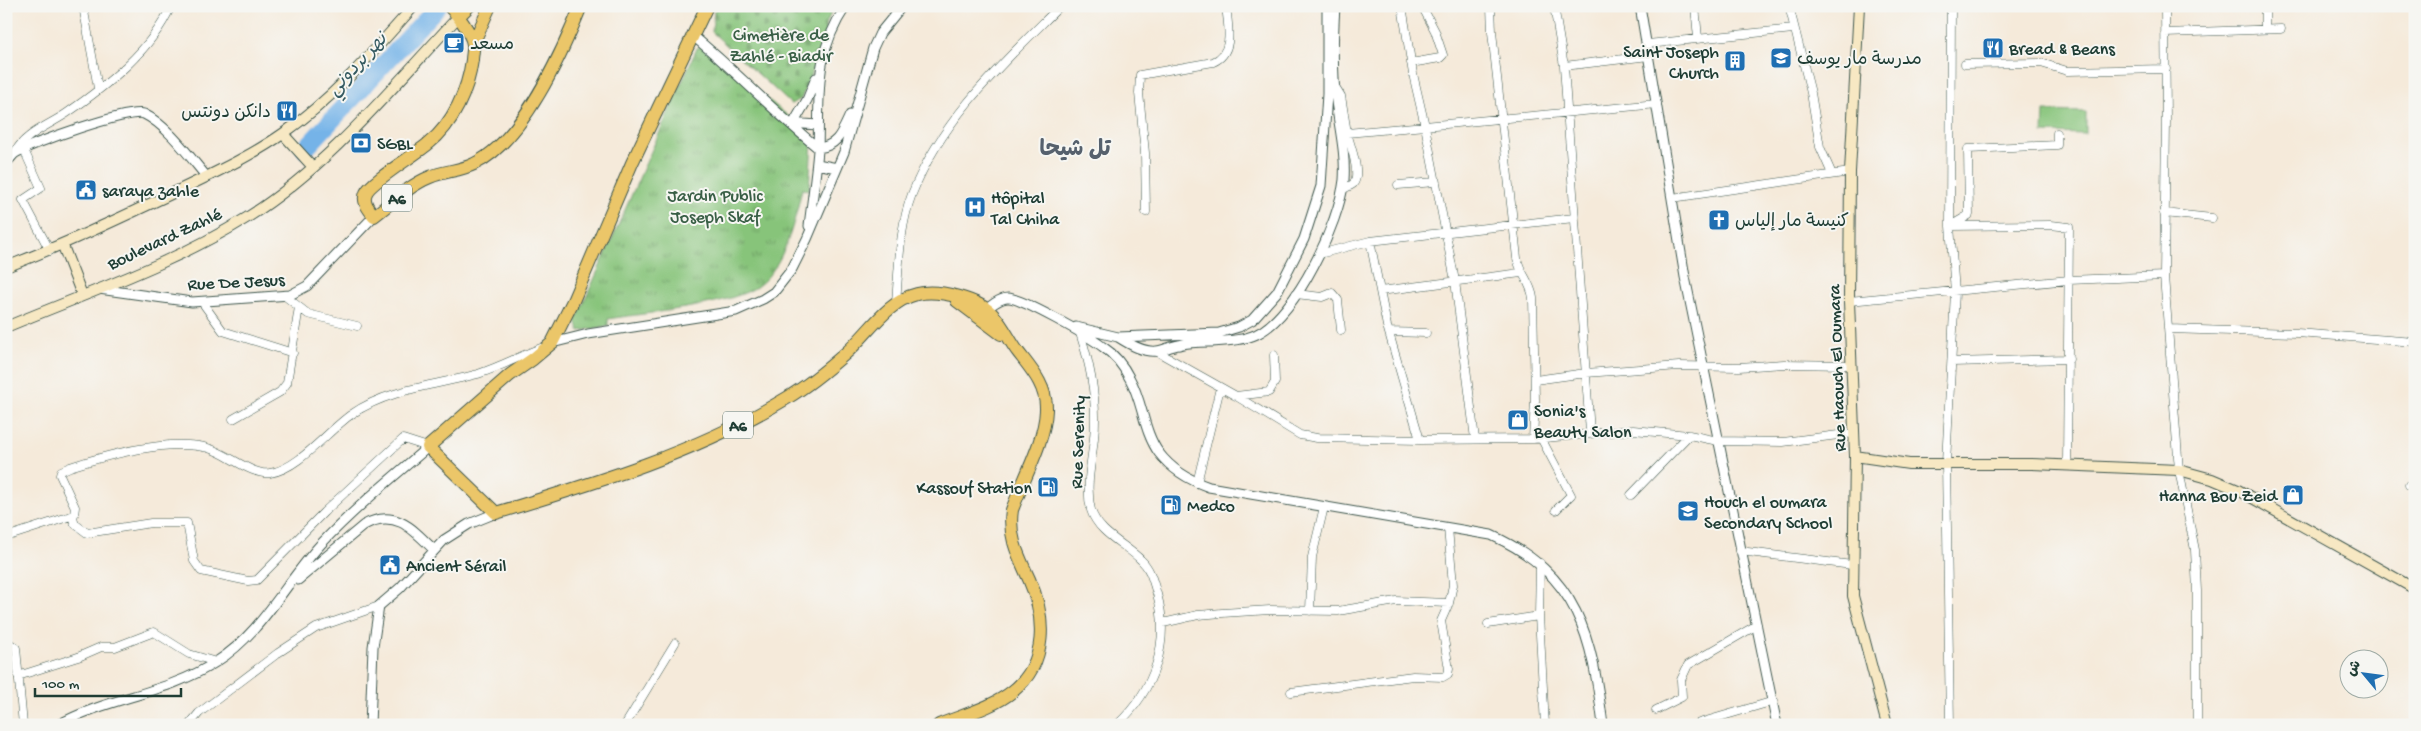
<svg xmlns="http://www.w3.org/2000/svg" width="2421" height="731" viewBox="0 0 2421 731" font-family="'Gochi Hand','Playpen Sans Arabic',sans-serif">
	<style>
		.grass { fill: url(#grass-tufts); stroke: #538057 }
		.cemetery { fill: url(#cemetery-stones); stroke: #538057 }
		.garden { fill: #87c47a; stroke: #538057 }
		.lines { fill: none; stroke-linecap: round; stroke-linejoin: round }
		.river { stroke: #75b3e8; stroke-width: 18 }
		.minor-casing { stroke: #3f574d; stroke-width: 9 }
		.tertiary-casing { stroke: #3f574d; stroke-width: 11 }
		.secondary-casing { stroke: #3f574d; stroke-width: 12 }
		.trunk-casing { stroke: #3f574d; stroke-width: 14 }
		.minor { stroke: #fff; stroke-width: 8 }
		.tertiary { stroke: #fff; stroke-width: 9 }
		.secondary { stroke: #f7e8c3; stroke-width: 10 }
		.trunk { stroke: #ebc669; stroke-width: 12 }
		.labels { text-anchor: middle; stroke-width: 4; stroke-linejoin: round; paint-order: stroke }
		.shield { fill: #f6f6f2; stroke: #60746d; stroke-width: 1 }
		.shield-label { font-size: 16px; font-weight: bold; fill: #1f3d34 }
		.park-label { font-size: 18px; fill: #395f46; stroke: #f6f6f2 }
		.poi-label { font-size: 18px; fill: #1f3d34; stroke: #f6f6f2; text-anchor: start }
		.street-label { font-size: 18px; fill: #1f3d34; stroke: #f6f6f2 }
		.water-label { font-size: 19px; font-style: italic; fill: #345a61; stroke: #f6f6f2 }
		.district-label { font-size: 22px; font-weight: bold; fill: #56616d; stroke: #f6f6f2 }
	</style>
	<defs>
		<pattern id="grass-tufts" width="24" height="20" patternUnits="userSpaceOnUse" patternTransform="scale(1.25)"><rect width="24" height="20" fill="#87c47a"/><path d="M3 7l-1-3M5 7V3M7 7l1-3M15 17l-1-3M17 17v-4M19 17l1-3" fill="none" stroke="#6ea065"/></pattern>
		<pattern id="cemetery-stones" width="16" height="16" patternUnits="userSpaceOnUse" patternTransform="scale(1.25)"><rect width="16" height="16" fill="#87c47a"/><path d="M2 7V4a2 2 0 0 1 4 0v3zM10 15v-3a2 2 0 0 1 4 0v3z" fill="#6ea065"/></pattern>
	</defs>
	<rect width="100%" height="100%" fill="#f6f6f2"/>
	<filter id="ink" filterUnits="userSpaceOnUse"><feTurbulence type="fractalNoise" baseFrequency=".02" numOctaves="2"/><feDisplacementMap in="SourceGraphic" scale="10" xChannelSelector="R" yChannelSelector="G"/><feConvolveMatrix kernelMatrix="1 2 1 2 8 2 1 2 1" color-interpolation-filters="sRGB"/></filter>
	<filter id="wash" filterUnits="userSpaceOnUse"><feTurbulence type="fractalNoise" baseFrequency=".0096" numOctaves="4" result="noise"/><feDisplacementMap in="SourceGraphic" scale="20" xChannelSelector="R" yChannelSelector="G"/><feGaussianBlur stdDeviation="1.12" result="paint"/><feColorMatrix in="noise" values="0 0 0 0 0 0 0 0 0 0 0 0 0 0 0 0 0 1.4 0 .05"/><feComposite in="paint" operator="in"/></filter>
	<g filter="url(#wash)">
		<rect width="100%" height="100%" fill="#f5eada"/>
		<path class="grass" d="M704 46 806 131 812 141 809 190 802 189C795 219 785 265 759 285 733 306 644 313 608 319V326L579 331 576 320 697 48Z"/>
		<path class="cemetery" d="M719 6H834L827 22 823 44 801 99 791 104 712 32 714 10Z"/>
		<path class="garden" d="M2044 111 2086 112V134L2043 133Z"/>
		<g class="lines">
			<path class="river" d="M305 149 438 6"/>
		</g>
	</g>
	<g filter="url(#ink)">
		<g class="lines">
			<g class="minor-casing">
				<path id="minor" d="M83 6 98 88
					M1402 6 1413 74 1425 126 1657 104
					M1491 6 1492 32 1517 258C1520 274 1531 282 1533 298L1535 400 1533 439
					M1554 6 1564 66 1590 432
					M1695 6 1698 38
					M1789 6 1811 93 1820 147 1832 174
					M2165 6 2166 122 2164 276 2179 470 2195 550 2197 591V725
					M2265 29V6
					M2165 33 2281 29
					M1648 44 1793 29
					M1411 63 1440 58 1443 55 1435 31 1422 6
					M1965 64 2041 63 2067 71 2166 69
					M1564 66 1649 56
					M1336 88 1341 96 1347 133 1425 126 1455 281 1475 439
					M24 150 41 188 23 200 50 251
					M13 155C25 133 48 126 67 113 106 86 152 50 171 6
					M1398 185 1435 182
					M1342 190C1345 188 1350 186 1353 184 1362 175 1350 144 1347 133
					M1672 198 1850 172
					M1146 212 1145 153 1139 93 1140 75 1213 62C1235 53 1228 26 1226 6
					M2164 213 2212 218
					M1952 225 1969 215 1968 149 2057 145V133
					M1950 226 2050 225 2069 227 2067 466
					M1370 241 1387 326 1420 440
					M1319 254 1370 241 1574 218
					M1380 291 1521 273
					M1296 294 1322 297 1332 293 1338 300 1341 330
					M285 296 308 314 357 326
					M1849 301 2069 280 2164 276
					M202 302 223 331 293 353
					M896 303C899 267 899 228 912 194 942 118 1004 62 1060 6
					M2169 329 2297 333 2415 342
					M1389 332 1426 333
					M1080 333C1091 367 1098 401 1094 438 1092 461 1085 486 1091 510 1098 533 1125 544 1141 560 1151 569 1153 582 1157 594 1171 643 1154 690 1117 725
					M1156 351 1236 396 1300 435 1317 438 1420 440 1533 439 1633 430 1689 435 1718 441 1783 442 1854 433
					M1952 362 2069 359
					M1535 380 1586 373 1679 366 1739 367 1784 364 1851 365
					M1236 396 1269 392 1275 382 1274 355
					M233 419 280 392 287 383 299 307
					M1541 438 1571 495 1556 510
					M1197 483 1220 388
					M2409 485H2415
					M1631 495 1689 435
					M72 517 75 524 87 533 151 523H187L194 561 201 571 248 581 257 580 324 512 403 439 428 447
					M6 537 74 515 75 507 60 475 61 471 70 467C107 455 170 438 208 448 227 453 252 476 270 473 299 469 328 430 352 414 388 389 437 385 478 374 500 367 520 356 541 348
					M1740 551 1852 565
					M1540 563 1539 616 1545 725
					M1310 611 1312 557 1324 507
					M1163 623 1198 615 1222 613 1270 610 1338 611 1396 601 1449 603
					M1488 624 1539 616
					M6 641 16 648 23 725
					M18 676 78 657 101 647H115L154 632 189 654 216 662
					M1291 692 1413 676 1443 677 1448 674 1449 669 1441 621 1449 603 1453 585 1448 528
					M1656 710 1682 697 1681 680 1688 665 1757 625
					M1699 723 1774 701
					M189 725 199 713 278 653 316 628 379 606
					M625 725 675 643
					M1950 725 1946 463 1955 292 1950 226 1951 6"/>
			</g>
			<g class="tertiary-casing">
				<path id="tertiary" d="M1640 6 1685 277 1777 725
					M692 35C736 71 774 112 818 148 838 146 842 132 850 115
					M790 123 818 125
					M793 124 807 100 816 78
					M6 162C10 160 11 157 14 154 29 144 130 108 144 114 167 125 190 157 206 176
					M817 164 837 168
					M809 226C812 201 816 175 818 150 820 95 813 55 846 6
					M99 289 192 302 290 295 307 286 374 216
					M983 313C988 307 1000 298 1008 298 1022 298 1090 337 1103 347 1114 354 1124 367 1130 379 1143 402 1143 431 1159 453 1172 470 1189 480 1209 487L1491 535C1579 574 1592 637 1603 725
					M1076 327 1118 337 1219 333 1239 327 1252 320 1277 292 1304 239 1321 186 1327 94V6
					M1118 337C1129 344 1144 353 1157 351 1164 350 1171 346 1179 345 1188 342 1198 342 1209 342 1225 341 1242 341 1257 334 1297 314 1339 223 1344 180 1346 153 1339 127 1336 101 1332 70 1333 37 1335 6
					M552 343 588 334 736 311 763 299 774 292 792 269 807 239 844 152 873 48 880 33 902 6
					M298 580 364 525C395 508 413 529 434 550
					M58 725C108 697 167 694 216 662 262 633 285 583 321 544 354 509 392 478 428 447
					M370 725 373 647 379 606 400 588 444 540 469 524 496 513"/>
			</g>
			<g class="secondary-casing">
				<path id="secondary" d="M1859 6 1850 172 1849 301 1855 456 1853 596 1887 725
					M283 134 313 167
					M63 246 82 295
					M6 267C63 245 118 219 173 193 210 175 250 157 284 133 334 98 373 52 414 6
					M6 327C87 293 173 264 248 217 330 165 393 86 459 16
					M1855 456 1909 464H2032L2179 470 2212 479 2238 490 2415 589"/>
			</g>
			<g class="trunk-casing">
				<path id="trunk" d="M449 6C457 14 471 32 473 44 474 49 472 55 472 60 468 90 453 124 429 143 418 153 370 182 366 193 362 202 369 209 374 216 391 203 410 185 430 177 444 171 460 171 474 164 523 141 561 55 581 6
					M707 6 632 163 573 301 552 343 533 359 510 375 428 447 496 513C595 483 698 452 787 398 807 386 828 369 846 353 868 334 887 301 917 294 938 289 980 299 994 316 1004 327 1009 340 1018 352 1031 369 1047 386 1046 410 1045 441 1023 480 1012 510 1008 536 1018 555 1029 579 1046 617 1048 663 1013 691 992 708 963 715 939 725
					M459 16 469 6
					M473 44 490 6
					M957 301 1001 334"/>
			</g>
			<use href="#minor" class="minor"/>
			<use href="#tertiary" class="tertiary"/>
			<use href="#secondary" class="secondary"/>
			<use href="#trunk" class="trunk"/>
		</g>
	</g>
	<defs>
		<g id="cafe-square" transform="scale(1.125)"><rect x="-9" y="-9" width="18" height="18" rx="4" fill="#1f6fb2" stroke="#f6f6f2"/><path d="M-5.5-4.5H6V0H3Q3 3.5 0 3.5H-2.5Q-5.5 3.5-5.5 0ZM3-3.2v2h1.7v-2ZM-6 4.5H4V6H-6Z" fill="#fff"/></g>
		<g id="restaurant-square" transform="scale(1.125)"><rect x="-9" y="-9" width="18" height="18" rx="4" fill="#1f6fb2" stroke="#f6f6f2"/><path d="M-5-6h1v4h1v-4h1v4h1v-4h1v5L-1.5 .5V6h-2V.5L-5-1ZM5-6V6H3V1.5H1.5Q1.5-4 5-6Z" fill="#fff"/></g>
		<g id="school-square" transform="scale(1.125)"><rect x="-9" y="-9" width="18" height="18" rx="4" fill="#1f6fb2" stroke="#f6f6f2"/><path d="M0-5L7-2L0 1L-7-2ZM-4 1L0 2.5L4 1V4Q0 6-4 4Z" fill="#fff"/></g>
		<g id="building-square" transform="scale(1.125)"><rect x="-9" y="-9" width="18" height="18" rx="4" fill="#1f6fb2" stroke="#f6f6f2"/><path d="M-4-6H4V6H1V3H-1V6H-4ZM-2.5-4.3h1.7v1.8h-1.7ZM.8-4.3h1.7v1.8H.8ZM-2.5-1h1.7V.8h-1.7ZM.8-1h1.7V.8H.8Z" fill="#fff"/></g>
		<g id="bank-square" transform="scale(1.125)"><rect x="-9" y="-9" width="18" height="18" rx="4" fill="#1f6fb2" stroke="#f6f6f2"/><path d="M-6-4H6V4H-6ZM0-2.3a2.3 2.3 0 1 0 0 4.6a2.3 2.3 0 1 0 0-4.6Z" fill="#fff"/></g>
		<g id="civic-square" transform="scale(1.125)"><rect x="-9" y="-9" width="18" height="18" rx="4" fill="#1f6fb2" stroke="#f6f6f2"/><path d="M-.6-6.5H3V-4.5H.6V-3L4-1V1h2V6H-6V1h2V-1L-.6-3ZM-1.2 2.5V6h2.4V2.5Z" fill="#fff"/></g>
		<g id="hospital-square" transform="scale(1.125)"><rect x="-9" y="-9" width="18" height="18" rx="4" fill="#1f6fb2" stroke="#f6f6f2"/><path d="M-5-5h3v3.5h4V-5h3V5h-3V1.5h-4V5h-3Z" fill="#fff"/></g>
		<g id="church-square" transform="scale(1.125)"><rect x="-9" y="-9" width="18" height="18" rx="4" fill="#1f6fb2" stroke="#f6f6f2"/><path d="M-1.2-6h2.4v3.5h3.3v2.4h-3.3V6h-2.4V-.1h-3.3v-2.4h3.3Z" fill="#fff"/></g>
		<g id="shop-square" transform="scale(1.125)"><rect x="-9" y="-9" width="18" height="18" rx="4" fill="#1f6fb2" stroke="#f6f6f2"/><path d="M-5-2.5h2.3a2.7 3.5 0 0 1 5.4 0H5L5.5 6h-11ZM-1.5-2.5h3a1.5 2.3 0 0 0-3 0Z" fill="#fff"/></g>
		<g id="fuel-square" transform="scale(1.125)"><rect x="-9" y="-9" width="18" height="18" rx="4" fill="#1f6fb2" stroke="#f6f6f2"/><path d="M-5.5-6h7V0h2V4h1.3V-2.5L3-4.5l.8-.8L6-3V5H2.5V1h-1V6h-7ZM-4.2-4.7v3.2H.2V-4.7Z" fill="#fff"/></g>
		<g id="university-square" transform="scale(1.125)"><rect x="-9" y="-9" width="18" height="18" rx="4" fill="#1f6fb2" stroke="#f6f6f2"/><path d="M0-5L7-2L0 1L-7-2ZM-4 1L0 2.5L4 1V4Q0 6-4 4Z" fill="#fff"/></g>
	</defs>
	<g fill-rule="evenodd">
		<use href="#cafe-square" x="454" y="43"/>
		<use href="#restaurant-square" x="1993" y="48"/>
		<use href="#school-square" x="1781" y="58"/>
		<use href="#building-square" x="1735" y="61"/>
		<use href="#restaurant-square" x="287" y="111"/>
		<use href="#bank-square" x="361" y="143"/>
		<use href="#civic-square" x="86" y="190"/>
		<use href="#hospital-square" x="975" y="207"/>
		<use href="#church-square" x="1719" y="220"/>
		<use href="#shop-square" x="1518" y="420"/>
		<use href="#fuel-square" x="1048" y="487"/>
		<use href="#shop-square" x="2293" y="495"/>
		<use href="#fuel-square" x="1171" y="505"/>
		<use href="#university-square" x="1688" y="511"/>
		<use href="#civic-square" x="390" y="565"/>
	</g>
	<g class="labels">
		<g class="shield">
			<rect x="382" y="184.5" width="30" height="27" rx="4"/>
			<rect x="723" y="411.5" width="30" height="27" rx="4"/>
		</g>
		<g class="shield-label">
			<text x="397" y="204">A6</text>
			<text x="738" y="431">A6</text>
		</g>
		<g class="park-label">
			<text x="781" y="40">Cimetière de<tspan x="781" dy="21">Zahlé - Biadir</tspan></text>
			<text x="715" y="201">Jardin Public<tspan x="715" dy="21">Joseph Skaf</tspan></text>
		</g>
		<g class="poi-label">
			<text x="470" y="49">مسعد</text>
			<text x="2009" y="54">Bread &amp; Beans</text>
			<text x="1719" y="57" text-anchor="end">Saint Joseph<tspan x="1719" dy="21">Church</tspan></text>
			<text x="1797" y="64">مدرسة مار يوسف</text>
			<text x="271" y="117" text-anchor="end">دانكن دونتس</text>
			<text x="377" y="149">SGBL</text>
			<text x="102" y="196">saraya zahle</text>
			<text x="991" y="203">Hôpital<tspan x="991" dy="21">Tal Chiha</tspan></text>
			<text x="1735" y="226">كنيسة مار إلياس</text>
			<text x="1534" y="416">Sonia's<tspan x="1534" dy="21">Beauty Salon</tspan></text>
			<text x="1032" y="493" text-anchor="end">Kassouf Station</text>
			<text x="2277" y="501" text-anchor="end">Hanna Bou Zeid</text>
			<text x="1704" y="507">Houch el oumara<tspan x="1704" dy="21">Secondary School</tspan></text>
			<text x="1187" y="511">Medco</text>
			<text x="406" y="571">Ancient Sérail</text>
		</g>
		<g class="street-label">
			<text transform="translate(164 238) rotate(-25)" y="6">Boulevard Zahlé</text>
			<text transform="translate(236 281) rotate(-3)" y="6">Rue De Jesus</text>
			<text transform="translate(1836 368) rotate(-92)" y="6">Rue Haouch El Oumara</text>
			<text transform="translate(1077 442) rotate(-88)" y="6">Rue Serenity</text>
		</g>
		<g class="water-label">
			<text transform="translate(356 63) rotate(-47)" y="7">نهر بردوني</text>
		</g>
		<g class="district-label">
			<text x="1075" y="155">تل شيحا</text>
		</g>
	</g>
	<rect width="2421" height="731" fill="none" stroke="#f6f6f2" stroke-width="25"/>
	<g transform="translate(2364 674) rotate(299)"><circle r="24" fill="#f6f6f2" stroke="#a0aca6"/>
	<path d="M0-4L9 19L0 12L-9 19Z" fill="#1f6fb2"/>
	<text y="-8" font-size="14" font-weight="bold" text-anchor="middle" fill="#1f3d34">ش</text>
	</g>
	<path d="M35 688v8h146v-8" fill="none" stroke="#1f3d34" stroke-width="2.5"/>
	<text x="42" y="688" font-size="15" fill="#1f3d34" stroke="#f6f6f2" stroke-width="4" paint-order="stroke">100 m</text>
</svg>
